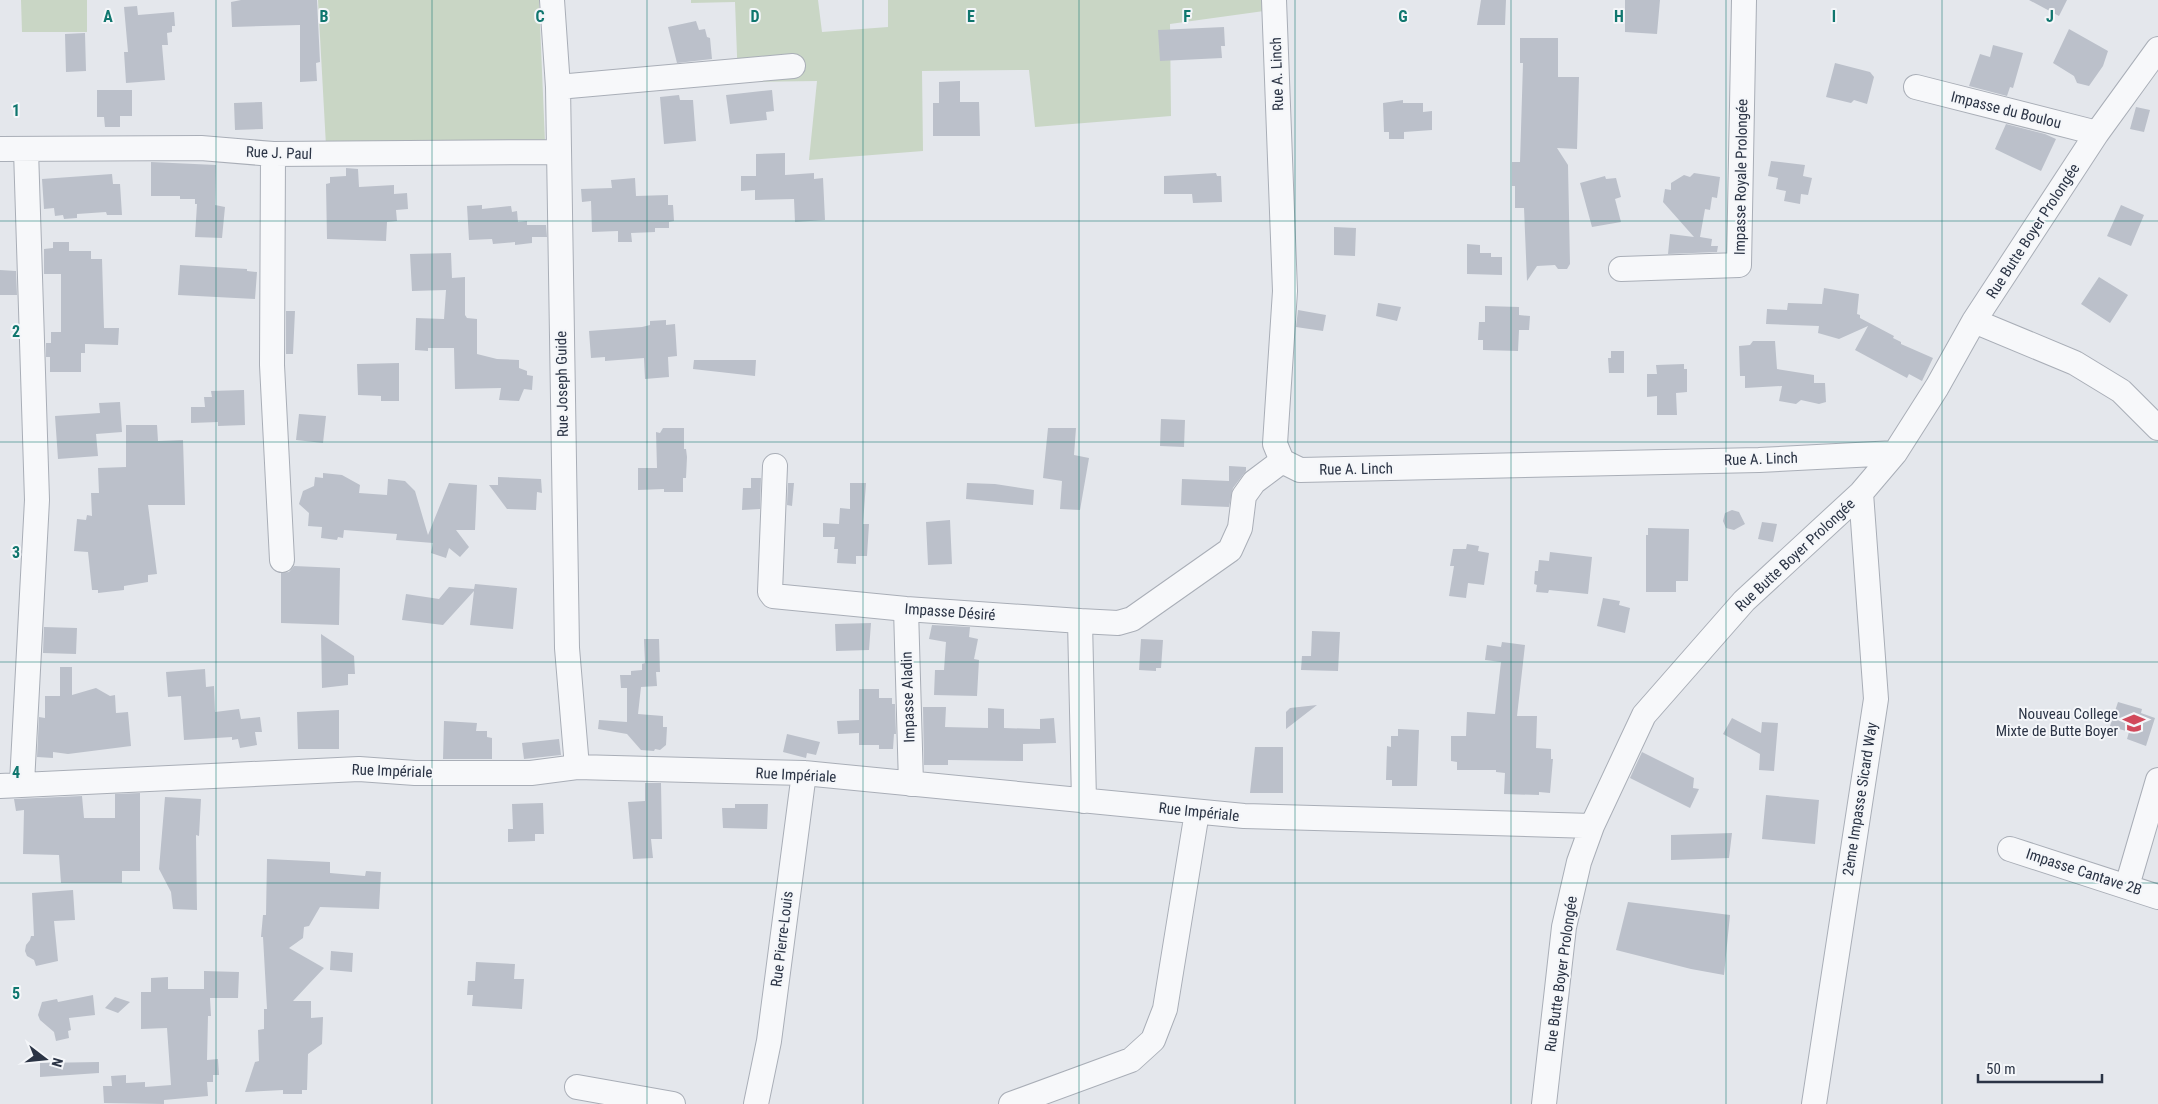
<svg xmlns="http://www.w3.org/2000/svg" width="2158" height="1104" viewBox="0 0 2158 1104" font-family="'Roboto Condensed',sans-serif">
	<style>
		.green { fill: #c9d6c5 }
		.building { fill: #bbc0ca }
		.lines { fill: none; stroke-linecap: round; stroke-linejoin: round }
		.minor-casing { stroke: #a9aeb7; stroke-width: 26 }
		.minor { stroke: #f7f8fa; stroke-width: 24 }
		.grid { fill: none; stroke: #0f766e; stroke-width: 1; stroke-opacity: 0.55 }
		.labels { text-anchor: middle; stroke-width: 4; stroke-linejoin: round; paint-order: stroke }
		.street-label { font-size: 15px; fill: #2b3445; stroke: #f4f6f9 }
		.poi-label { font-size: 15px; fill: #2b3445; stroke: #f4f6f9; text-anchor: end }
		.grid-label { font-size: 16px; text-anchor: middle; font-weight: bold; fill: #0f766e; stroke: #f4f6f9; stroke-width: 4; stroke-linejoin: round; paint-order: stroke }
	</style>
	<rect width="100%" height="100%" fill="#e4e7ec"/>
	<path class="green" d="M21 0H87V32H22Z
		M318 0H539L545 142 326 146Z
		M691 0H818L822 32 888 27V0H1264V11L1170 24 1171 116 1035 127 1029 70 922 71 923 151 809 160 817 81 738 82 735 2 691 3Z"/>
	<path class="building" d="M241 0H317L320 62 316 63 317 81 300 82V25L232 27 231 2Z
		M1481 0H1506L1505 25H1477Z
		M1625 0H1660L1657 34 1625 32Z
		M2029 0H2067L2059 16Z
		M137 6 138 15 174 12 175 26H172V32L167 33 168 45H162L165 80 126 83 124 52H128L124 7Z
		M696 21 699 30 705 29 707 37 710 38 712 59 677 63 668 27Z
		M1224 27 1225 46H1221L1222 58 1160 61 1158 30Z
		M2069 29 2108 51 2103 66 2089 86 2077 83 2074 76 2053 63Z
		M85 33 86 71 66 72 65 34Z
		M1520 38H1558V77H1579L1577 149 1557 148 1568 165 1570 264 1567 269H1558L1555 265 1537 266 1527 281 1524 208H1515V186H1512V162H1520L1523 63H1520Z
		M1993 45 2023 53 2013 88 2010 87 2007 96 1969 86 1980 54 1990 57Z
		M1835 63 1870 72 1874 77 1867 104 1854 100 1851 103 1826 97Z
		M960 81V102H979L980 136H933V103H939V82Z
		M97 90H132V116H120V127H105L104 117H97Z
		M772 90 774 111 766 112 767 120 730 124 726 95Z
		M679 95 680 100H693L696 141 664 144 660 97Z
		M1403 100V103H1423V112L1432 111V130L1404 132V139H1389V132H1384L1383 103Z
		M262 102 263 129 235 130 234 103Z
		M2136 107 2150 110 2144 132 2130 129Z
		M2006 124 2045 134 2056 139 2041 171 1995 149Z
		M785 153V175L814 173V179L823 178 825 220 795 222 794 199 755 200V190L741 191V176H756V154Z
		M1771 161 1805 165 1803 176 1812 178 1808 195 1801 194 1800 204 1784 201 1786 191 1776 189 1778 178 1768 176Z
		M151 162 216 165 215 205 225 207 222 238 195 237 197 204H195V199H180V196H151Z
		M346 168 358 169 359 187 394 185V194L407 193 408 209 396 210 397 221 387 222 386 241 327 239 326 184 330 183V177L346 176Z
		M1216 173 1217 176H1221L1222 202 1193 203 1192 194H1164V176Z
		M1694 173 1720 177 1717 198 1712 197 1710 210 1705 209 1700 237 1712 239 1711 246H1718L1717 252 1668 254 1670 234 1694 237 1663 202 1665 189 1671 190V183L1684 175 1690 177Z
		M112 174 113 184H120L122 215H107L106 212 77 214V218L64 219 63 215 55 216 54 208 44 209 42 179Z
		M1605 176 1606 179 1616 178 1621 197 1615 199 1621 222 1592 227 1580 183Z
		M635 178 636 196 668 195V205H673L674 221 669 222V228H655V232L631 233 632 242H618V231L592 232 591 201 582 202 581 189 612 188 611 180Z
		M482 205V209L511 206 512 212 517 211 518 222 527 221V225H546L547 237H532V243L515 245V242L493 244 492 239 469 240 467 206Z
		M2121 205 2144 215 2131 246 2107 236Z
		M1334 227 1356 228 1355 256 1334 255Z
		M53 242H69V251H91V259H102L104 328H119L118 345 85 344V353H81V372H50V357H46V343H51V332H61V274H44V249L53 248Z
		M1467 244 1480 245V253H1491V257H1502V275L1467 274Z
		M451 253 452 278 465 277V315L467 318 477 319V354L497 359 519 360V368L527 371V375L533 376 532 390 524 389 519 401 499 400 501 388 455 389 454 348H428V351L415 350 416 318 444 319 446 290 412 291 410 254Z
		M180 265 247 269V271L257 272 255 299 178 295Z
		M0 270 16 271 17 295H0Z
		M2099 277 2128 295 2110 323 2081 304Z
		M1824 288 1859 294 1857 314 1860 315V318L1894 336 1893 338 1901 342V344L1933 358 1922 381 1909 374 1907 378 1855 350 1868 326 1839 339 1818 333 1819 326 1766 324 1767 309 1787 310 1788 303 1822 304Z
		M1378 303 1401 307 1397 321 1376 316Z
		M1485 306 1519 307V315L1530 316 1529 330H1519L1518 351 1483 350V340H1478L1479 322H1485Z
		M1298 310 1326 315 1323 331 1296 327Z
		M286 311H295L293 354H286Z
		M666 320V325L675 324 677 356 668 357 669 377 645 379 644 358 605 361V357L591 358 589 331 642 327 650 325V321Z
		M1753 341H1775L1777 369 1814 375V383H1825L1826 402 1819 404 1801 400 1796 404 1779 401 1782 386 1745 388V376H1740L1739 346 1750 345Z
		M1611 351H1624V373H1609L1608 358H1611Z
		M694 360H756L755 376 693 369Z
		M399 363V401H381V396L358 395 357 364Z
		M1684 364V369H1687V392L1676 393 1677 415H1657V396L1647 397V374H1657L1656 365Z
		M244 390 245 425 218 426V422L191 423V407H205L204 397H212L211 391Z
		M120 402 122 432 96 434 98 456 58 459 55 416 100 413 99 403Z
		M299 414 326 416 323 443 296 440Z
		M1161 419 1185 420 1184 447 1160 446Z
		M126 425H157L158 441 183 440 185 505H148L157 574 148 575V582L124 586V590L98 593V590H92L88 552 74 551 77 519 86 520 87 515 92 516 91 493H99L98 468 126 467Z
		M663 428H684V449H686L687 457 686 478H683V492H664V489L638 490V468H657L656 432 660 433Z
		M1048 428H1076L1074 455 1089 458 1080 510 1060 509 1062 481 1043 478Z
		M1229 466 1246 467V471L1233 488 1229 507 1181 505 1182 479 1229 481Z
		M323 473 342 475 360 485 359 493 387 495 388 479 405 481 415 491 428 535 449 483 477 485 475 530H456L469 547 460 557 449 548 446 558 431 553 433 543 396 540 397 534 344 530 343 538 338 537 337 540 321 538 322 527 308 526 309 513 299 504 303 491 314 486 315 477 323 478Z
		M498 477 541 479 542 493 537 492 536 510 507 509 489 485H498Z
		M751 478H761L760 509 742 510 743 488H751Z
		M788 483H794L792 506 787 505Z
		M850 483H866L863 524H869L867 556H856V564L837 563 838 549H834L835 537H823V523L839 524 840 508 850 509Z
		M967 483 995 484 1034 490 1033 505 966 499Z
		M1732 510 1739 512 1745 524 1734 530 1726 528 1723 521 1725 513Z
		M950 520 952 564 928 565 926 522Z
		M1762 522 1777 524 1773 542 1758 539Z
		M1648 528 1689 529 1688 581H1676V592H1646V535H1648Z
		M1467 544 1479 546 1478 551 1489 553 1484 585 1468 583 1466 598 1449 596 1454 566H1450L1453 549H1466Z
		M1550 552 1592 557 1588 594 1549 590 1548 593 1536 592 1537 585 1534 584 1535 571H1538L1539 560 1549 561Z
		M294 566 340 568 339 625 281 623V573L289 572Z
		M475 584 517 588 513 629 470 625 474 591 443 625 402 620 406 594 439 599 449 587 474 589Z
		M1603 598 1620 601 1619 605 1630 608 1625 633 1597 626Z
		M871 623 869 650 836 651 835 624Z
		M932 625 970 627 969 637 978 639 974 659 979 660 977 696 934 695 935 670H944L946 642 929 639Z
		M44 627 77 628 76 654 43 653Z
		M1312 631 1340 632 1338 671 1301 670 1302 656H1311Z
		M321 634 354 656 355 674H348V685L322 688Z
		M644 639H659L660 672H656L657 686 641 687 638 714 663 716V727H667L666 745 660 750 655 749 654 751 641 750 627 734 598 729 599 720 627 722V688H621L620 675H631V671L642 670V664L645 663Z
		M1141 639 1163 640 1161 668H1156V671L1139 670Z
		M1502 642 1525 645 1517 716H1537L1536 748 1551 749V759H1553L1550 793 1539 792V795L1504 794 1505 773 1496 772V770H1457V762L1451 761V736H1466L1467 712 1495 714 1501 662 1485 660 1487 645 1501 647Z
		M60 667H72V695L96 688 110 696 115 695 116 713 128 712 131 746 68 754 53 752V758L37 757 39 717 45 718V696H60Z
		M205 669 206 687 214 686 215 712 239 709 241 719 260 717 262 732H255L257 745 240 748 238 739 232 740V737L184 740 181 696 168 697 166 672Z
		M859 689H879V698H892V704H895L896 734H894L893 749H879V745H859V733L838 734 837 721 859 720Z
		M2118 702 2142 709 2141 713 2155 718 2146 746 2127 739 2129 732 2110 726Z
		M1317 705 1286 729V712L1290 708Z
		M923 707H946L945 727 988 728V708L1004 709V728L1040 729V719L1054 718 1056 743 1023 744V761L948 760V765H924Z
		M339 710V749H298L297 712Z
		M1732 718 1761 733 1762 722 1778 723 1774 771 1759 770 1760 754 1723 734Z
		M444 721 477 723 476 731H487V737L492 738V759H443Z
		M1398 729 1419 730 1417 786H1392V780H1386L1387 746 1391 747V736H1398Z
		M787 734 820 742 816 755 807 753 806 758 783 752Z
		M559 739 561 755 524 759 522 743Z
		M1255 747H1283V793H1250Z
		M1642 752 1694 778 1693 788 1699 789 1690 808 1630 778Z
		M645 783H661L662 839H651L653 858 633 859 628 802 645 801Z
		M140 793V871H122V883H61L59 855 23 854 24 810 16 811 14 799 82 796 84 818H115V794Z
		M1766 795 1819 800 1815 844 1762 839Z
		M165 797 201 799 199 836 196 835 197 910 173 909 171 892 159 869Z
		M543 803 544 834H535V841L508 842V829H513L512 804Z
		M735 804H768L767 829 723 828 722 808H735Z
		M1732 833 1729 858 1671 860V835Z
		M267 859 330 862V873L365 876 366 871 381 872 379 909 320 907 309 926 304 927 303 938 289 948 324 968 293 1001H311V1018L323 1017 322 1044 308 1054 307 1090H302V1094H283V1090L245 1092 255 1062 259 1061 258 1030 264 1029V1009H267L263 937H261L263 915H266Z
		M73 890 75 920 54 921 58 961 36 966 34 960 27 956 25 951 26 945 30 940 31 936H34L32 893Z
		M1628 902 1730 915 1724 975 1691 969 1616 950Z
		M331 951 353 953 352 972 330 970Z
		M476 962 515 964 514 979H524L522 1009 472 1006 473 995H467L468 981H475Z
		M204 971 239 972 238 998H210L211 1016H208L207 1060 218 1059 219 1075H213V1082H207L208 1096 164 1100V1104L104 1103 103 1086H112L111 1076 126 1075V1083L145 1082V1087L171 1085 167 1028 141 1029V992H151V978L168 977V989H204Z
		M93 995 95 1015 69 1018 71 1030 68 1031 69 1038 56 1041 54 1032 40 1020 38 1015 42 1002 57 999 58 1002Z
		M115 997 130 1002 118 1013 105 1008Z
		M99 1062V1073L40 1077V1063Z"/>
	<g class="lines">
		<g class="minor-casing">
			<path id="minor" d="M552 0 558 87 567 648 577 767
				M1274 0 1285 291 1275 444 1282 461 1300 470 1759 460 1895 453
				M558 87 793 66
				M1916 87 2097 133
				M0 149 201 148 273 154 559 152
				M273 154 272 365 282 560
				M1621 269 1739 265 1744 0
				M1974 321 2075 363 2121 391 2158 428
				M775 466 770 592 773 596 906 609 1080 621 1084 801
				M906 609 911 784
				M1080 621 1118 623 1132 619 1230 550 1240 528 1244 496 1254 482 1282 461
				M22 783 37 500 26 150
				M0 786 359 769 415 773H531L577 767 804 773 1244 816 1592 826
				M2010 849 2158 897
				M2127 886 2158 780
				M577 1087 673 1104
				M756 1104 769 1041 804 773
				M1011 1104 1131 1060 1153 1040 1165 1009 1197 812
				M1544 1104 1564 927 1579 862 1592 826 1644 715 1744 601 1861 493 1895 453 1937 387 1974 321 2097 133 2158 49
				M1814 1104 1876 699 1861 493"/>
		</g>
		<use href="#minor" class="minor"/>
	</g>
	<path class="grid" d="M216 0V1104M432 0V1104M647 0V1104M863 0V1104M1079 0V1104M1295 0V1104M1511 0V1104M1726 0V1104M1942 0V1104M0 221H2158M0 442H2158M0 662H2158M0 883H2158"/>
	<defs>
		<g id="school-bare" transform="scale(1.725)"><path d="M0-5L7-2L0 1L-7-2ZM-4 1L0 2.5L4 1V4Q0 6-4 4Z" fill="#d1495b" stroke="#f4f6f9" stroke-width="2.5" paint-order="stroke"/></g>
	</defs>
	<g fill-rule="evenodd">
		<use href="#school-bare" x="2134" y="723"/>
	</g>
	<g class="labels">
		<g class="street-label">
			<text transform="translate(1277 74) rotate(-92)" y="5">Rue A. Linch</text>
			<text transform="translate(2006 110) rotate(14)" y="5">Impasse du Boulou</text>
			<text transform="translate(279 153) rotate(2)" y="5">Rue J. Paul</text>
			<text transform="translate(1741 177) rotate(-89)" y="5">Impasse Royale Prolongée</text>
			<text transform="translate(2033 231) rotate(-57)" y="5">Rue Butte Boyer Prolongée</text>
			<text transform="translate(562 384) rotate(-91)" y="5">Rue Joseph Guide</text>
			<text transform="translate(1761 459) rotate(-2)" y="5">Rue A. Linch</text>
			<text transform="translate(1356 469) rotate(-1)" y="5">Rue A. Linch</text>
			<text transform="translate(1795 555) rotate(-43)" y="5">Rue Butte Boyer Prolongée</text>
			<text transform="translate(950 612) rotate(4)" y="5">Impasse Désiré</text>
			<text transform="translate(908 697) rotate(-92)" y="5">Impasse Aladin</text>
			<text transform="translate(392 771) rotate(2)" y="5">Rue Impériale</text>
			<text transform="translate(796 775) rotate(3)" y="5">Rue Impériale</text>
			<text transform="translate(1860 799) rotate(-81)" y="5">2ème Impasse Sicard Way</text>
			<text transform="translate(1199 812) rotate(6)" y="5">Rue Impériale</text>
			<text transform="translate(2084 872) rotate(18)" y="5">Impasse Cantave 2B</text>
			<text transform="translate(782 939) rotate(-83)" y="5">Rue Pierre-Louis</text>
			<text transform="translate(1561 974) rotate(-82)" y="5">Rue Butte Boyer Prolongée</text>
		</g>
		<g class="poi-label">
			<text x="2118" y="719">Nouveau College<tspan x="2118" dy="17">Mixte de Butte Boyer</tspan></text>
		</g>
	</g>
	<g class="grid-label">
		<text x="108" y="22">A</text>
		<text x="324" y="22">B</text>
		<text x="540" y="22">C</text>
		<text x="755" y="22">D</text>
		<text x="971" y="22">E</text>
		<text x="1187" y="22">F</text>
		<text x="1403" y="22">G</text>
		<text x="1619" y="22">H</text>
		<text x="1834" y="22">I</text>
		<text x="2050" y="22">J</text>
		<text x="16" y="116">1</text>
		<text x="16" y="337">2</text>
		<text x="16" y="558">3</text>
		<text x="16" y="778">4</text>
		<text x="16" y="999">5</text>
	</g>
	<g transform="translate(45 1059) rotate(106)" stroke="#f4f6f9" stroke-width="4" paint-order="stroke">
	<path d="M0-4L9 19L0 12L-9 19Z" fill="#2b3445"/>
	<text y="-8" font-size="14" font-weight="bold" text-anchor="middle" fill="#2b3445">N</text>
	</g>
	<path d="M1978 1074v8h124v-8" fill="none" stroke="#2b3445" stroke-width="2.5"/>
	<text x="1986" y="1074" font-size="15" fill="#2b3445" stroke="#f4f6f9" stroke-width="4" paint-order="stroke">50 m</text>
</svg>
